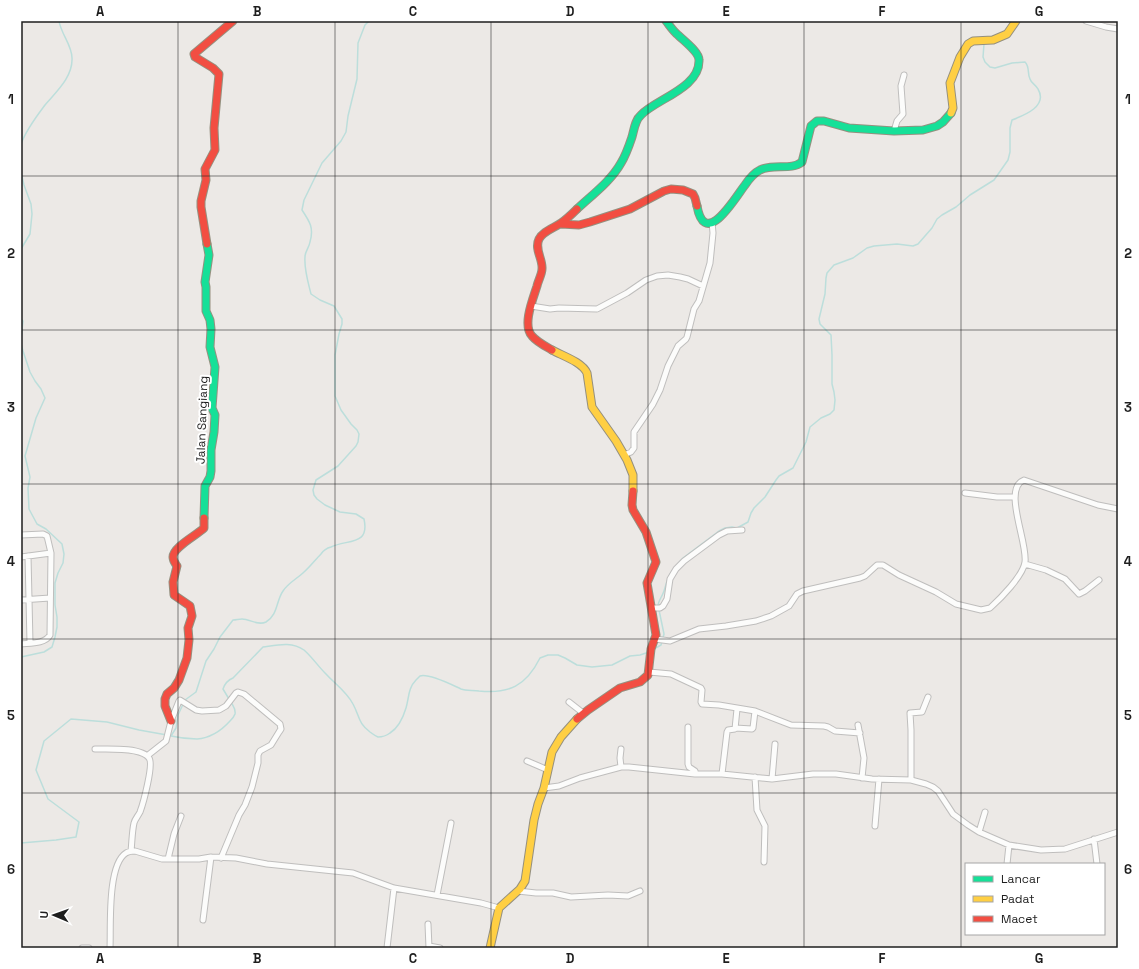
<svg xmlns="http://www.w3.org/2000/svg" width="1139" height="969" viewBox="0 0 1139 969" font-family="'Space Grotesk',sans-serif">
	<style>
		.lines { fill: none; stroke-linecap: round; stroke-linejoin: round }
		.stream { stroke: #bcdedb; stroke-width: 1.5 }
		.street-casing { stroke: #bfbebd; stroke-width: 7 }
		.fast-casing { stroke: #95907f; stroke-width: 9 }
		.slow-casing { stroke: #95907f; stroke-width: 9 }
		.jam-casing { stroke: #95907f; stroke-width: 9 }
		.street { stroke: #fcfcfb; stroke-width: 5 }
		.fast { stroke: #16e098; stroke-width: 7 }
		.slow { stroke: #ffcf43; stroke-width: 7 }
		.jam { stroke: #f24e42; stroke-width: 7 }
		.grid { fill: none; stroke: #1e1e1e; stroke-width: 1; stroke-opacity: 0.55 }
		.labels { text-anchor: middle; stroke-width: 4; stroke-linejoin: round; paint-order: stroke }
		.street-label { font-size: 12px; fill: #1e1e1e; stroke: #fff }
		.neatline { fill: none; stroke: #1e1e1e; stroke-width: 1.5 }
		.grid-label { font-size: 13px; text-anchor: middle; font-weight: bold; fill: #1e1e1e }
	</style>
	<rect width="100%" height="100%" fill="#ece9e6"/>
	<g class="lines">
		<path class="stream" d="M21 144C26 130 36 117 45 105 56 92 73 77 72 58 72 45 61 34 59 21
			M21 173 24 185 31 204 32 214 30 234 21 249
			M21 319 23 321 21 338
			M21 344 23 351 30 372 35 381 41 389 45 398 36 418 25 456 30 477 28 488 29 509 37 524 46 529 62 544 64 554 63 563 58 573 55 583V605L57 617V627L55 637 52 647 44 652 21 657
			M675 567 683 558 719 531 725 528 732 527 737 528 748 522 751 513 754 508 765 497 776 480 779 476 793 468 806 442 810 427 821 418 830 414 834 410 835 400 834 392 832 384V355L831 335 820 324 819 319 825 294 826 278 827 273 834 265 853 258 867 248 874 246 897 244 913 246 918 244 932 228 937 219 942 215 956 207 970 195 994 180 1008 160 1010 152V128L1012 120C1025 115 1048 106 1038 89 1036 85 1031 83 1030 79 1027 73 1030 67 1025 62L1012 63 995 68 990 67 985 62 983 57 984 44
			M658 606C658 601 662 597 664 591 666 585 667 579 671 573
			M654 649 661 645 664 634 659 610
			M229 699 223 689C225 683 228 680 233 678L263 647C277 645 292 641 304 650 312 657 318 666 325 673 334 683 347 692 353 704 360 717 358 723 370 732 373 734 375 736 378 737 382 737 386 736 390 733 398 728 403 718 406 708 409 698 408 688 416 680 417 679 419 677 420 676 429 673 452 685 461 689 466 691 473 690 479 691 509 694 526 686 540 658L548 655H558L565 658 577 665 592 667 612 665 630 656 640 655 649 652
			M171 736C180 738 188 739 197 739 210 738 221 731 230 721 232 719 234 717 235 714 236 709 233 706 231 702
			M171 736 176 728 178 715 185 700 196 692 206 661 214 649 220 637 233 620C236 620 239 619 242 619 250 619 258 626 266 622 278 615 276 601 283 591 288 583 298 578 304 572 310 567 315 560 321 554 323 551 327 548 331 547 347 539 370 546 364 519L356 514 340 512 325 505 317 499 314 495 313 490 316 480 338 466 356 446 358 442 359 434 357 430 351 424 341 410 335 396V355L339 334 342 324V319L334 306 320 300 311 294C308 282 304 269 305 257 305 251 309 248 310 242 314 228 310 222 302 210L304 200 322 163 341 141 346 132 348 116 357 79 358 43 365 25 369 21
			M21 843 56 840 76 837 79 822 48 799 36 770 44 741 71 719 107 722 139 730 167 735"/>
		<g class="street-casing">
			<path id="street" d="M1086 21 1106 27 1118 29
				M894 131 897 121 903 114 901 86 904 75
				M531 306 550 309 559 308 597 309 627 293 646 280 657 276 668 275 680 277 688 279 703 286
				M624 455 631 452 634 448V432L653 404 660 390 668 366 678 346 686 339 687 337 694 309 699 301 710 263 713 233 712 222
				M965 493 997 497H1014
				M21 535 43 534 47 536 51 553 50 635C45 644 30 643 21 644
				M28 556 30 643
				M21 557 51 553
				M1025 564 1046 570 1065 579 1079 594 1085 591 1099 580
				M21 600 50 598
				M651 608H660L663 606 667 599 670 579 676 569 684 561 719 535 727 531 742 530
				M655 639 670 641 699 629 726 626 756 621 771 616 789 606 797 594 803 591 860 578 865 576 877 565H883L899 575 936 592 956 604 981 610 990 608C1000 599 1023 576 1025 562 1028 543 1002 488 1024 480L1098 505 1118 509
				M649 672 671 674 701 688 702 690 701 702 702 704 719 705 755 711 791 725 824 726 828 727 835 731 860 733
				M569 702 583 713
				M858 725 864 758 862 778
				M688 727V764L689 767 695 771 696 774
				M735 728 752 729 753 728 755 711
				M95 749C107 749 142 747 149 758 154 764 143 804 140 812 138 816 135 819 134 823 132 832 132 842 131 851
				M621 749 620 758 621 767
				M147 756 166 741 171 721 179 701 180 700 196 710 202 711 219 710 226 706 236 693 238 692 244 694 280 724 281 729 279 732 271 745 260 751 258 755V763L252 787 245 805 239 815 221 858
				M527 761 548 770
				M722 774 727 732 728 730 735 729 737 709
				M755 777 757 810 765 826 764 862
				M772 779 775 744
				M911 780V730L910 713 922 712 928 697
				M544 788 559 786 580 778 621 767H629L695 774H722L772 779 813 774H836L872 779 911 780 926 784 933 787 938 791 953 814 968 825 979 832 1009 845 1041 850 1065 849 1118 832
				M875 826 879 779
				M979 832 985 812
				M1094 839 1097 864
				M168 859 174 834 181 816
				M1007 864 1009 845
				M518 891 536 893H553L571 897 608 895 628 896 640 891
				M437 895 451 823
				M203 920 211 857
				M428 924 429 948
				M429 946 440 948
				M82 948H89
				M110 948C111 927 107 865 126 853 129 851 133 851 135 851L162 859H199L211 857 236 858 267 864 353 873 394 888 481 903 499 908
				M387 948 394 888"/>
		</g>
		<g class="fast-casing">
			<path id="fast" d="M697 206C705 250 735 198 745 185 749 179 754 173 760 170 773 163 791 171 802 162L811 126 817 121H824L849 128 894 131 923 130 937 126 943 122 951 113
				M577 209C592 195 611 181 621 163 626 155 629 146 632 137 634 130 635 120 641 115 656 99 700 88 699 60 699 52 684 41 678 35 673 31 670 26 666 21
				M204 518 205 486 210 477 211 471V450L214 432 215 415 212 408 215 367 210 347 211 329 210 320 206 311V287L205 282 209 255 207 244"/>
		</g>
		<g class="slow-casing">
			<path id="slow" d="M951 113 953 108 950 83 960 57 968 44 973 41 993 40 1007 34 1016 21
				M552 350C563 356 582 362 587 373L592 407 616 441 627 460 633 475V491
				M490 948 499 908 520 889 525 881 534 820 538 804 544 788 552 752 561 737 577 719"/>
		</g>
		<g class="jam-casing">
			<path id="jam" d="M561 224 579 225 590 222 630 209 664 191 671 189 683 190 693 194 695 198 697 206
				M207 244 201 207V201L206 180 205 169 215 150 214 128 219 74 213 68 195 57 194 54 233 21
				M552 350C545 346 537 342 532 336 522 325 533 299 537 286 538 281 542 274 542 269 543 259 534 249 539 239 543 231 554 228 561 223 567 219 572 214 577 209
				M577 719 588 710 620 688 640 682 648 675 651 649 656 635 647 583 656 562 646 532 633 510 632 505 633 491
				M171 721 165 706V699L167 694 174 688 179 680 187 658 189 640 188 628 192 616 190 606 174 595 173 582 177 566C175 563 173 561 173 557 173 547 197 535 204 528V518"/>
		</g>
		<use href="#street" class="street"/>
		<use href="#fast" class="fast"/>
		<use href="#slow" class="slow"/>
		<use href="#jam" class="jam"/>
	</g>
	<path class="grid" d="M178 21V948M335 21V948M491 21V948M648 21V948M804 21V948M961 21V948M21 176H1118M21 330H1118M21 484H1118M21 639H1118M21 793H1118"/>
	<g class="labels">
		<g class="street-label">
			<text transform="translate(202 420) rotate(-88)" y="4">Jalan Sangiang</text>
		</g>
	</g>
	<rect width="1139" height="969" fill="none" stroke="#ffffff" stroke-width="44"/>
	<rect x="965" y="863" width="140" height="72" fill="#ffffff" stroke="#a5a5a5"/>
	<rect x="973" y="876" width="20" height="6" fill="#16e098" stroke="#a5a5a5"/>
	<text x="1001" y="883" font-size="12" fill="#1e1e1e">Lancar</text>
	<rect x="973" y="896" width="20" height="6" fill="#ffcf43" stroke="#a5a5a5"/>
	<text x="1001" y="903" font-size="12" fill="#1e1e1e">Padat</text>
	<rect x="973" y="916" width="20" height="6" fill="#f24e42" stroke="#a5a5a5"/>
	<text x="1001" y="923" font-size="12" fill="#1e1e1e">Macet</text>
	<g transform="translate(54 915) rotate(272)" stroke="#ffffff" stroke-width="3" paint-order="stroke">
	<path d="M0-3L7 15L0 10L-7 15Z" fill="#1e1e1e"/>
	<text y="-6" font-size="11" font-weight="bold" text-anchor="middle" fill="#1e1e1e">U</text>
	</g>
	<rect x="22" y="22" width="1095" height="925" class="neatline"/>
	<g class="grid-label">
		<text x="100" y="16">A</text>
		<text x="257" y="16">B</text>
		<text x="413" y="16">C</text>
		<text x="570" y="16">D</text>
		<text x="726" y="16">E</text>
		<text x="882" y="16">F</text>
		<text x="1039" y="16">G</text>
		<text x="11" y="104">1</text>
		<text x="1128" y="104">1</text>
		<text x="11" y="258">2</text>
		<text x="1128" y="258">2</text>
		<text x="11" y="412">3</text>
		<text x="1128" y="412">3</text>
		<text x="11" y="566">4</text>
		<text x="1128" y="566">4</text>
		<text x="11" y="720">5</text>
		<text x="1128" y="720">5</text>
		<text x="11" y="874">6</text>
		<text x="1128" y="874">6</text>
		<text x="100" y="963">A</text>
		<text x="257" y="963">B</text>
		<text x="413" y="963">C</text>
		<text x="570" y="963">D</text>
		<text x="726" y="963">E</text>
		<text x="882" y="963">F</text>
		<text x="1039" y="963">G</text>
	</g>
</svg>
